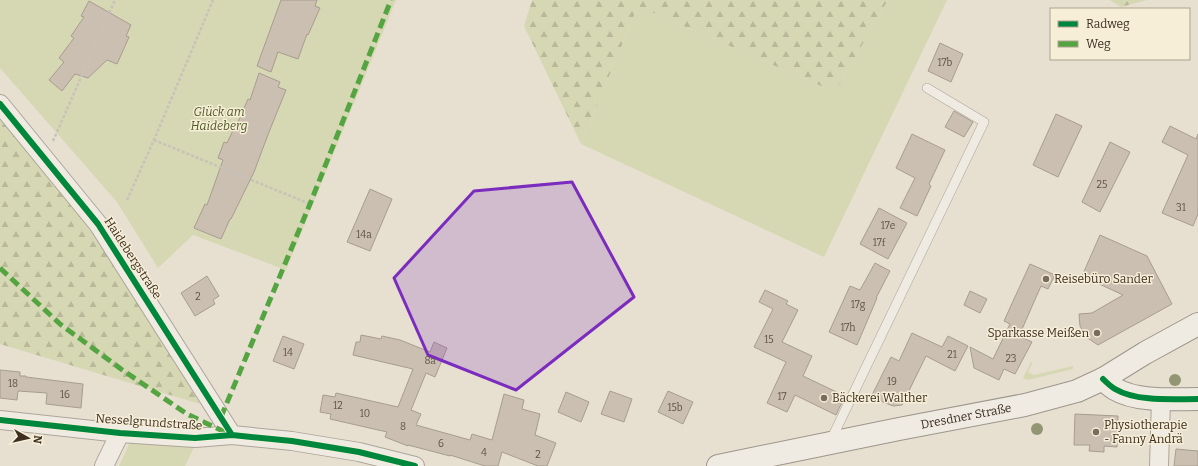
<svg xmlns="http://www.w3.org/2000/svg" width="1198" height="466" viewBox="0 0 1198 466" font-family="Bitter,serif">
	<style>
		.green { fill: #d6d7b3 }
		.forest { fill: url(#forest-firs) }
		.building { fill: #cbbfb2; stroke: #a89c90 }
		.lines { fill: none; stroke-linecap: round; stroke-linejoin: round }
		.lane-casing { stroke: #ada599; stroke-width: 10 }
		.street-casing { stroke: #ada599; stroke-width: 20 }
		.secondary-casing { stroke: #9c958a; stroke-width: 24 }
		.path { stroke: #c8c2b9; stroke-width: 2.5; stroke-dasharray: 3 2; stroke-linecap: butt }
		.lane { stroke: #efebe3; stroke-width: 9 }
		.street { stroke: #efebe3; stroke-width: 18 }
		.secondary { stroke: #efebe3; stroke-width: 22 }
		.quiet { stroke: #54a441; stroke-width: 5; stroke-dasharray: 10 5; stroke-linecap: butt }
		.cycleway-casing { stroke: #f7eed8; stroke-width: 8 }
		.cycleway { stroke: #00873e; stroke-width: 6 }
		.tree { fill: #929673 }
		.marked { fill: #7b2cbf; fill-opacity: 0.2; stroke: #7b2cbf; stroke-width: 3; stroke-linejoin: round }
		.poi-dot { fill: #786c5e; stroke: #f7eed8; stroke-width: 1.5 }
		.labels { text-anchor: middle; stroke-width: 3; stroke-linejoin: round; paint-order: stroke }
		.number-label { font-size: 10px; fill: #605244 }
		.park-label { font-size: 12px; font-style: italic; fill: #4d5a26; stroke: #f7eed8 }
		.street-label { font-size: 12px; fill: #3d2e20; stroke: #f7eed8 }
		.poi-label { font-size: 12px; fill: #3d2e20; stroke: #f7eed8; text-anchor: start }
	</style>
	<defs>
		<pattern id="forest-firs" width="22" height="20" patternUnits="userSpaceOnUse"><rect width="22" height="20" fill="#d6d7b3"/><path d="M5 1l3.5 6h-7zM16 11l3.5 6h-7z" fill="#b9b99a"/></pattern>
	</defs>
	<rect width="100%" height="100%" fill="#e7e0d1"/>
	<path class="green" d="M0 0H396L286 270 193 235 158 268 117 202 0 68Z
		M888 0H947L824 257 581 144 638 6 835 92Z
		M1031 362H1033L1028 372 1034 375 1073 366V369L1028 380 1023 378Z
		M130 442 194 447 185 466H119Z"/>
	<path class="forest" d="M532 0H888L835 92 638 6 581 144 524 26Z
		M1110 0H1147L1121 7Z
		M0 113 98 235 200 404 0 344Z"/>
	<path class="building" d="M281 0H317L315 6 320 8 308 35 307 34 298 59 278 52 271 72 257 66Z
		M89 1 131 25 126 36 129 37 117 64 107 60 88 78 75 74 62 91 49 80 64 62 59 58 74 38 71 36 84 17 81 16Z
		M940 43 963 54 951 82 928 71Z
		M259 73 280 82 278 87 286 90 269 132 254 172 231 219H230L221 239 194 228 205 204 207 205 223 160 218 158 224 142 227 143 237 122H238L248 99 250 100Z
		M954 111 973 122 964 137 945 127Z
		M1056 114 1082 126 1058 177 1033 165Z
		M1170 126 1196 139 1198 134V214L1193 226 1162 213 1188 155 1162 142Z
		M912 134 945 150 929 184 931 186 917 216 900 208 915 178 896 168Z
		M1110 142 1130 152 1100 212 1082 202Z
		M370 189 392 199 370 251 347 242Z
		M879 208 907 223 888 259 860 244Z
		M1100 235 1147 256 1172 304 1098 345 1086 337 1080 326 1079 314 1092 313 1123 295 1082 276Z
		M875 263 890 271 876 298H877L857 345 829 332 850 286 860 290Z
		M1030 264 1055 275 1048 289 1041 286 1019 336 1032 342 1015 374 1004 369 999 380 974 368 970 347 993 359 1010 324 1004 321Z
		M207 276 219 296 213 300 215 304 195 316 181 293Z
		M765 290 788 301 786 304 798 310 782 342 812 356 803 376 845 396 836 415 795 395 787 412 767 403 786 362 754 347 773 309 759 302Z
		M970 291 987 299 980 313 964 305Z
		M912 333 942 347 948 336 968 346 955 371 926 356 902 405 893 406 871 397 891 357 899 361Z
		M361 335 381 339 382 336 400 340 430 352 434 342 447 348 435 377 426 373 411 410 421 414 416 425 470 440 472 434 492 440 504 394 524 400 522 409 540 414 535 435 556 443 547 466H538L502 452 498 466H485L450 455V456L408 445V446L385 437 387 432 330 419 331 414 320 412 323 395 335 397 336 393 398 407 413 369 353 355 356 342H360Z
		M283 336 304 344 294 369 273 361Z
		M0 370 20 372V376H26V377L83 384 81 408 46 404 47 393 18 391 17 400 0 398Z
		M610 391 632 399 624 422 601 414Z
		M668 391 693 402 683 424 658 412Z
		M566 392 589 402 581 422 558 412Z
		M1075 414 1118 416 1117 447 1104 446V452L1089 451 1090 445H1074Z
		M1176 449 1198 451V466H1174Z"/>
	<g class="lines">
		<g class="lane-casing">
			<path id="lane" d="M830 442 984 122 927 88"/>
		</g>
		<g class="street-casing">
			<path id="street" d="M0 104 98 224 232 435
				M0 420 120 433 195 438 232 435 292 441 359 452 415 466
				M104 466 120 433
				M1159 466 1161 399"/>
		</g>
		<g class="secondary-casing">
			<g id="secondary">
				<path d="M1103 379C1106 382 1110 386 1115 389 1137 402 1173 399 1198 399"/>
				<path id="s1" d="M718 466 899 429 1025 405 1077 391 1103 379 1145 353 1198 324"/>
			</g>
		</g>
		<path class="path" d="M154 140 310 204
			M53 141 115 0
			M127 200 154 140 213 0"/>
		<use href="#lane" class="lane"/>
		<use href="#street" class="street"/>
		<use href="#secondary" class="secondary"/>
		<path class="quiet" d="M0 268 60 324 121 369 187 414 229 434
			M221 417 310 204 391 0"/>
		<g class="cycleway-casing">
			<path id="cycleway" d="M0 104 98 224 232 435
				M1103 379C1106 382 1110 386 1115 389 1137 402 1173 399 1198 399
				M0 420 120 433 195 438 232 435 292 441 359 452 415 466"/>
		</g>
		<use href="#cycleway" class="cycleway"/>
	</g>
	<g class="tree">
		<circle cx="1175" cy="380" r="6"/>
		<circle cx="1037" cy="429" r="6"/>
	</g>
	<path class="marked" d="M572 182 634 297 516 390 428 355 394 278 474 191Z"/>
	<g class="poi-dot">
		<circle cx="1046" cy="279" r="4"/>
		<circle cx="1097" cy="333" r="4"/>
		<circle cx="824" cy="398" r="4"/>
		<circle cx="1096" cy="432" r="4"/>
	</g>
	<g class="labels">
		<g class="number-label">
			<text x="945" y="66">17b</text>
			<text x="1102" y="188">25</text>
			<text x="1181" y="211">31</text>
			<text x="888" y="229">17e</text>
			<text x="364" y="238">14a</text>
			<text x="879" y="246">17f</text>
			<text x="198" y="300">2</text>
			<text x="858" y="308">17g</text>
			<text x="848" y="331">17h</text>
			<text x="769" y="343">15</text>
			<text x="288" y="356">14</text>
			<text x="952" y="358">21</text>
			<text x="1011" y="362">23</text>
			<text x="430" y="364">8a</text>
			<text x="892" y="385">19</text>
			<text x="13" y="387">18</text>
			<text x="65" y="398">16</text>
			<text x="782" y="400">17</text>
			<text x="338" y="409">12</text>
			<text x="675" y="411">15b</text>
			<text x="365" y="417">10</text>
			<text x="403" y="430">8</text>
			<text x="441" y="447">6</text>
			<text x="484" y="456">4</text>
			<text x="538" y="458">2</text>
		</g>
		<g class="park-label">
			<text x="219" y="116">Glück am<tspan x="219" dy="14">Haideberg</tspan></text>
		</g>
		<g class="street-label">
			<text transform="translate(133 258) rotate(57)" y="4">Haidebergstraße</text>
			<text dy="4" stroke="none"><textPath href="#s1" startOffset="253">Dresdner Straße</textPath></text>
			<text transform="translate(149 422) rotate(4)" y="4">Nesselgrundstraße</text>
		</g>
		<g class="poi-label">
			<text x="1054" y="283">Reisebüro Sander</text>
			<text x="1089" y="337" text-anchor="end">Sparkasse Meißen</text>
			<text x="832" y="402">Bäckerei Walther</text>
			<text x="1104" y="429">Physiotherapie<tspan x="1104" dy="14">- Fanny Andrä</tspan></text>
		</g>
	</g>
	<rect x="1050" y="8" width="140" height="52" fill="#f7eed8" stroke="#ada18e"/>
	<rect x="1058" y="21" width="20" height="6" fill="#00873e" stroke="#ada18e"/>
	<text x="1086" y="28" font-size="12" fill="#3d2e20">Radweg</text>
	<rect x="1058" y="41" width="20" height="6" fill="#54a441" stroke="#ada18e"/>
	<text x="1086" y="48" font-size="12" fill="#3d2e20">Weg</text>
	<g transform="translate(28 438) rotate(98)" stroke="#f7eed8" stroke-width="3" paint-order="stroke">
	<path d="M0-3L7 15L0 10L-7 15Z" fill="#3d2e20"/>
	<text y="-6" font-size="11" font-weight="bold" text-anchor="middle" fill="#3d2e20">N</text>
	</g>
</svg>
